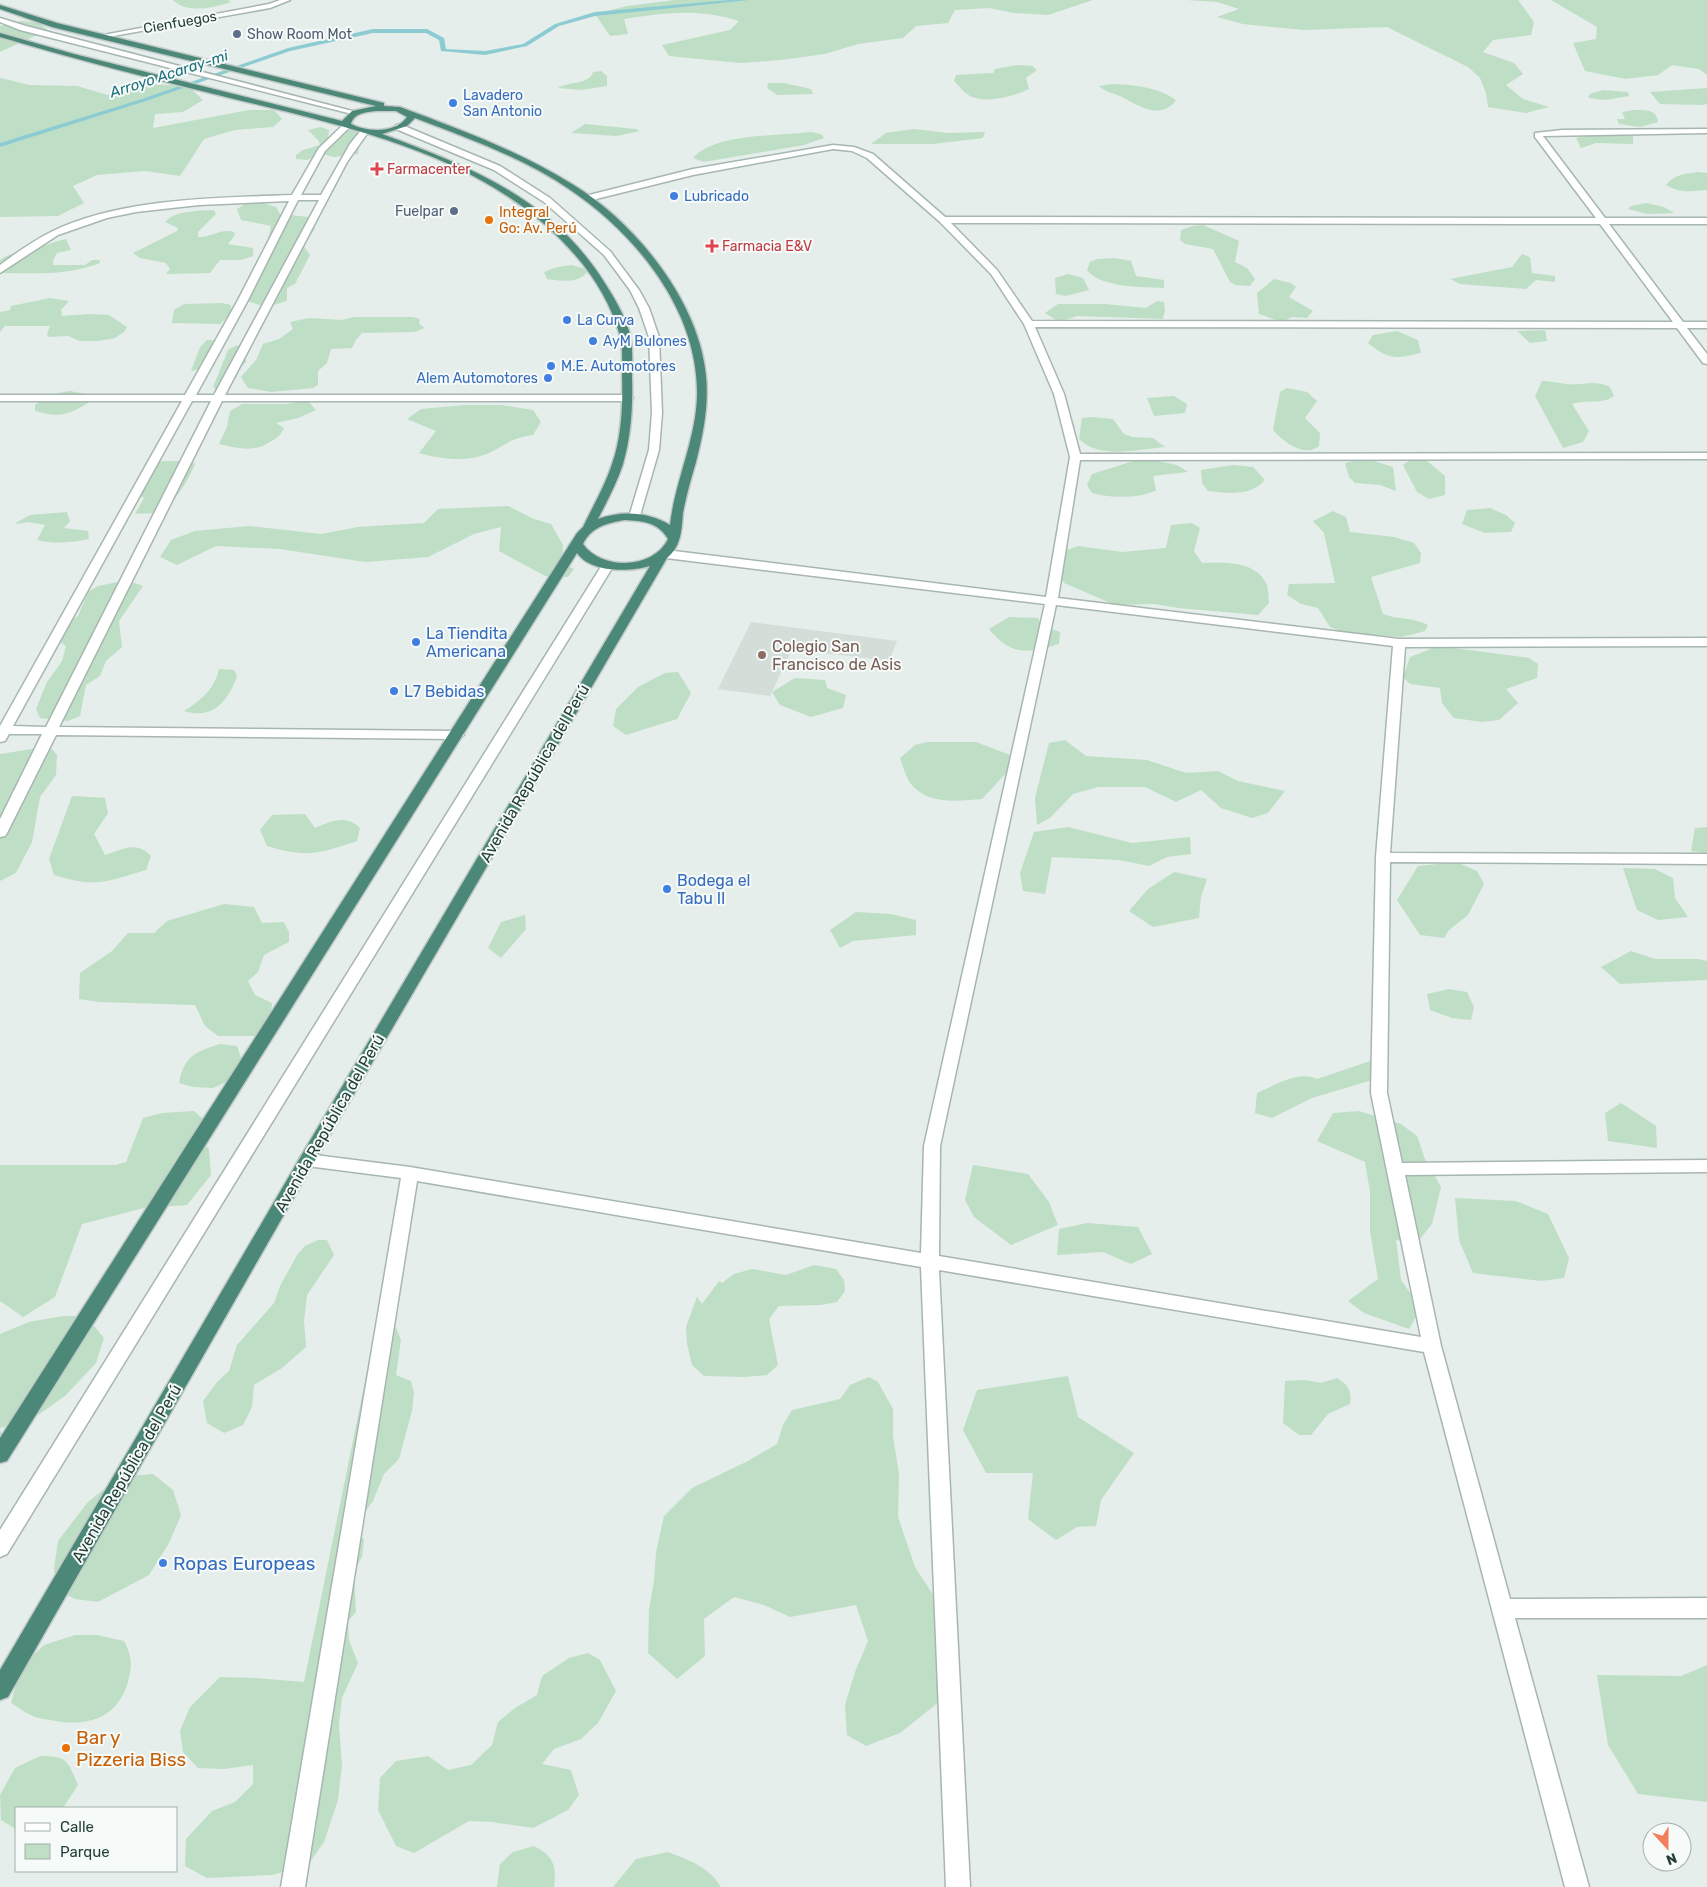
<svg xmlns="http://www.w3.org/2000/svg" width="1707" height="1887" viewBox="0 0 1707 1887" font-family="Rubik,sans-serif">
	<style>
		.built { fill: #d3ded8 }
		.green { fill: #bedfc5 }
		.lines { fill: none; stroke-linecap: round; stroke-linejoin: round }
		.stream { fill: #8dcbd3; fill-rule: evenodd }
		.minor-casing { stroke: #a7b6b1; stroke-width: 3 }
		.tertiary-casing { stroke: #a7b6b1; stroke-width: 3 }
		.trunk-casing { stroke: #c1cac7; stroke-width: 3 }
		.minor { fill: #fff; fill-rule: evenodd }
		.tertiary { fill: #fff; fill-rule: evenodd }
		.trunk { fill: #4c8878; fill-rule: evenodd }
		.service-dot { fill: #5c6f8a; stroke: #f6faf8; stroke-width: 2 }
		.shop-dot { fill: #3f7fe0; stroke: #f6faf8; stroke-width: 2 }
		.health-dot { fill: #e0444e; stroke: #f6faf8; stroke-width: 2 }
		.food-dot { fill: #e8710a; stroke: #f6faf8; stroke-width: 2 }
		.education-dot { fill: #8d6e63; stroke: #f6faf8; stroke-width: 2 }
		.labels { text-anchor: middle; stroke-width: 4; stroke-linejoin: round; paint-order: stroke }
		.far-street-label { font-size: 14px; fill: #234038; stroke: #f6faf8 }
		.far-service-label { font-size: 14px; fill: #4e5e75; stroke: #f6faf8; text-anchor: start }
		.far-shop-label { font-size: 14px; fill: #366cbe; stroke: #f6faf8; text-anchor: start }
		.far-health-label { font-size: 14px; fill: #be3a42; stroke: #f6faf8; text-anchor: start }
		.far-food-label { font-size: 14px; fill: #c56008; stroke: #f6faf8; text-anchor: start }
		.far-water-label { font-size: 15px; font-style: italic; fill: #1c717e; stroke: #f6faf8 }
		.shop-label { font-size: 16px; fill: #366cbe; stroke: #f6faf8; text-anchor: start }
		.education-label { font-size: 16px; fill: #785e54; stroke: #f6faf8; text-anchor: start }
		.street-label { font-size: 16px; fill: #234038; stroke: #f6faf8 }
		.near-shop-label { font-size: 19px; fill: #366cbe; stroke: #f6faf8; text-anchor: start }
		.near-food-label { font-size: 19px; fill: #c56008; stroke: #f6faf8; text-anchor: start }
	</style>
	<rect width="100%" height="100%" fill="#e5eeea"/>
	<path class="built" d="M751 622 897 641 889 661 792 649 770 696 718 689Z"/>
	<path class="green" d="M173 0H228L231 2C213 8 187 14 173 0Z
		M674 0H1093L1048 15 1014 13 989 8 955 10 948 23 916 26 903 38 858 44 825 54 781 60 740 63 669 56 662 45 730 30 739 21C696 8 667 13 624 19L628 34 610 36 595 14 627 6Z
		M1186 0H1518L1534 22 1531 35 1493 40 1483 52 1514 63 1523 74 1506 85 1523 99 1549 107 1526 113 1488 107 1486 93 1480 78 1468 67 1387 27 1303 30 1243 24 1217 17 1239 9 1217 2Z
		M1551 0H1707V75L1699 69 1672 65 1658 75 1626 79 1585 71 1573 43 1596 39 1597 27Z
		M21 21 38 23 48 30 0 52V26Z
		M1017 65 1032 66 1037 70 1026 78 1029 89C1014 96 989 103 972 97 966 95 959 86 954 81L956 75 993 73 995 69Z
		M601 71 607 76V86L581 90 558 88C569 81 589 85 593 72Z
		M0 78 30 85 77 86 108 95 122 89 148 84 188 86 203 100 183 112 155 114 153 128 249 110H274L282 119 273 127 235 130 204 139 180 176 145 171 97 175 73 186 84 203 58 216 0 217Z
		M768 83H784L811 89 813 94 777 95 767 88Z
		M1113 84C1134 85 1158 87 1176 100 1160 122 1136 104 1120 96 1112 93 1105 92 1099 86Z
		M1707 88V104L1702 105 1660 104 1650 92Z
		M1603 90 1628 92 1629 96 1605 100 1588 98 1590 94Z
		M1634 110C1645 110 1657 109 1658 122L1640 127 1619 124 1617 119H1625L1622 112Z
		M585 124 636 129 640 131 616 136 571 133Z
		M321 127 329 130 328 139 336 141C347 133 344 126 362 132L358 154 334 157 321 154 307 160 296 159V155L303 150 320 145 319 141 308 130Z
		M914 129 948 133 985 132 983 138 933 144H871L886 133Z
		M811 132 821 134 824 138 804 145 704 162 693 158C714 133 780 136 811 132Z
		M1598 134 1633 136V144L1596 143 1581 148 1576 138Z
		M1698 172 1707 173V190C1691 191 1681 194 1666 185 1675 174 1685 174 1698 172Z
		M259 202 276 207 280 214 309 217 315 229 303 245 310 255 295 284 287 288V301L267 307 243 300C244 285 251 281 257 268 264 254 268 242 271 226L241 220 237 209 245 204Z
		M1646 203 1664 207 1674 213 1647 214 1628 209 1631 206Z
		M214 210 216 214 198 232V237C211 238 220 228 234 232L235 235 228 244 253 248V256L241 260H220L210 273 166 274 170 269 166 263 140 258 133 253 177 231 178 228 165 222C175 210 200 211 214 210Z
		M1203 225 1239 241 1235 262 1247 268 1255 279 1250 286 1236 285 1230 282 1213 249 1185 244 1180 240 1181 230 1193 226Z
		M66 239 71 250 57 253 53 261V265H85L92 260H100V263C67 276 34 273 0 273V260C12 251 23 252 37 248 46 245 56 241 66 239Z
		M1522 254 1530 257 1532 273 1555 276V282L1536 280 1526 289 1460 284 1450 279 1512 267Z
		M1115 258 1131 261 1136 276 1164 280V288C1142 287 1101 288 1087 270L1090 262 1097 259Z
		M571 265 583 268 587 272C578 284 561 281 547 279L544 272 557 267Z
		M1068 274 1083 278 1089 290 1066 296 1056 294 1055 278Z
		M1274 279 1291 283 1296 287 1289 297 1313 311 1307 318 1292 317 1286 320H1276L1259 314 1257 293Z
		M50 298 69 301 61 310 62 316 88 314 109 315 127 327 124 332 115 338 98 341H80L68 336 48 337 47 334 50 326H5L0 332V312L10 310 11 306Z
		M1157 301 1164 302 1165 310 1163 319 1077 316 1059 322 1045 313 1058 304H1105L1146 308Z
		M222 303 231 305V313L220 324 172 323 174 310 184 304Z
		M354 317H413L420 319 419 324 425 328 414 332 362 333 356 340 352 348 331 349 327 363 318 371V385L313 388 271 392 248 388 241 377 256 360 263 344 279 339 293 329 290 322 309 318 342 320Z
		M1545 330 1547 341 1530 343 1517 331Z
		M1397 331 1418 340 1421 353C1395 359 1389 360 1368 343L1373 335Z
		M207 340H212L216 343C210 355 207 369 191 371L200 347Z
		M245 345 246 362 239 369 236 378 216 389 213 387 228 350 235 346Z
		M1542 381C1551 381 1558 383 1566 384 1584 386 1592 379 1610 387L1614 396C1602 405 1586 399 1572 404L1589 431 1583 442 1563 448 1535 396Z
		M1287 388 1307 392 1317 401 1305 418 1320 433 1319 446C1304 458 1284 442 1273 430L1280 392Z
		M70 391 86 394 89 402C70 415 58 418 35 411V405C46 396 56 393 70 391Z
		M1174 396 1187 404 1185 413 1154 416 1147 398Z
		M307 400 316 410 298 418 276 423 284 428C280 436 277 438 270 442 253 453 238 448 219 444L227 427 230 411 242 404H287Z
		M465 405H501L533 410 541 422 533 435C511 438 507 444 489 453 467 463 441 459 419 453L436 431 407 419 421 409Z
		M1092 417 1113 419 1124 434 1132 437 1153 438 1165 447C1138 449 1100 460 1079 439L1082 418Z
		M1143 458 1177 465 1188 472 1153 476 1156 490C1141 499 1109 498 1092 493L1087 485 1092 474Z
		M1365 458 1393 467 1396 491 1380 485 1355 483 1349 477 1345 463Z
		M1411 459 1427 461 1445 476V495L1429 499 1417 492 1403 465Z
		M164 461H192L195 464C190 478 173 506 159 512 153 514 142 513 135 514L144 498 134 493C135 480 143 475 145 464Z
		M1233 465 1253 467 1265 480C1250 497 1228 493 1208 491L1202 483 1201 470Z
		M508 506 534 519 551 524 563 545 562 563 574 569 568 577 545 576 499 551 501 527 474 534 428 557 365 562 280 549 216 546 177 565 160 557 171 540 195 531 249 526 321 534 358 527 424 523 438 509Z
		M1490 508 1506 515 1515 523 1511 532 1485 533 1462 524 1467 510Z
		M1333 511 1346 517 1350 532 1394 537 1414 543 1421 553 1420 563 1371 577 1383 614C1398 620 1413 617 1428 625L1425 631 1402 637 1342 632 1330 627 1318 608 1301 604 1287 595 1289 584 1335 583 1324 533 1313 521Z
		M67 512 70 521 64 528 88 531 89 539C71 543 54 544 37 540L45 525 29 522 14 524 30 515Z
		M1192 523 1200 528 1194 551 1202 563C1223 563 1254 560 1266 583 1269 588 1268 597 1269 603L1258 615 1179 608 1154 604 1115 605 1064 583 1057 571 1061 552 1078 546 1122 552 1166 548 1171 525Z
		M127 580 143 586 119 621 122 647 106 661 100 676 86 685 80 716 68 721 40 718 36 709 47 682 62 661 66 646 56 639V629L78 616 88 592 98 586Z
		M1009 617 1038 618 1041 625 1060 632 1059 644C1028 653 1012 657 989 629Z
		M1438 646 1529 658 1538 664 1537 678 1506 689 1518 703 1499 720 1482 722 1454 718 1442 703 1440 688 1410 684 1403 677 1410 657Z
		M219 669 234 670 237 676C228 702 212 720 184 711 200 701 215 689 219 669Z
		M678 672 691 693 677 719 626 735 613 726 616 709 638 687 665 673Z
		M795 678 825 680 827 688 846 695 843 708 811 717 780 705 772 692Z
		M1065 740 1086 756 1147 760 1186 773 1218 771 1238 781 1285 791 1268 813 1252 818 1221 808 1201 790 1176 802 1145 787H1098L1073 794 1050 818 1037 825 1035 798 1049 743Z
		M928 742H976L1010 755 1009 770 982 799C958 801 928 805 911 784 906 778 903 766 900 758L915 745Z
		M38 748 52 749 57 755 56 775 40 797 32 842 16 873 0 881V754Z
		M72 796 105 798 108 813 94 834 105 855C122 850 136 840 151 856L146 870C106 882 95 888 54 875L49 859Z
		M305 814 315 828C331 821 346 814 360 828L357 841C317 854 308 858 267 846L260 830 272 815Z
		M1068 827 1132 843 1190 837 1191 854 1167 857 1149 866 1119 860 1052 857 1045 894 1023 891 1020 873 1034 832Z
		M1707 827V853L1691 851 1695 828Z
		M1456 862 1477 871 1484 884 1468 915 1449 930 1444 938 1420 935 1397 900 1418 866Z
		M1623 868 1655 869 1673 878 1675 898 1688 917 1658 920 1637 910Z
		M1174 872 1207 879 1201 897 1199 918 1153 927 1129 911 1148 889Z
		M224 904 254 907 262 923 284 922 289 932V942L264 955 258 972 248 981 255 995 272 1003 270 1024 257 1036H218L205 1026 195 1005 99 1002 79 999 80 973 112 951 128 933H154L167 921Z
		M856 912 891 914 916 920V935L853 941 840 948 830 930Z
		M525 915 526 929 501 958 488 948 501 922Z
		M1631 951 1655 959H1698L1707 961V980L1620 984 1601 967Z
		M1449 989 1467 992 1474 1007 1471 1020 1452 1018 1430 1010 1427 994Z
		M220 1044 237 1046 243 1063 234 1078 213 1088 193 1087 179 1083C184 1056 195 1052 220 1044Z
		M1376 1059 1372 1080 1312 1098 1272 1118 1255 1113 1257 1093C1273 1086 1300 1070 1317 1079Z
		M1621 1103 1656 1126 1657 1148 1608 1141 1605 1113Z
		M194 1111 204 1120 203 1143 209 1149 211 1175 187 1205 144 1208 82 1224 55 1297 23 1317 0 1301V1165H116L126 1162 143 1118 162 1113Z
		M1359 1111 1401 1124 1417 1136 1425 1159 1441 1187 1432 1224 1416 1244 1396 1240 1401 1280 1421 1308 1409 1329 1364 1313 1348 1301 1378 1279 1370 1231V1192L1365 1162 1317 1141 1333 1113Z
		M973 1165 1028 1174 1049 1202 1058 1225 1011 1245 974 1217 965 1200Z
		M1455 1198 1516 1201 1548 1214 1569 1258 1564 1278 1541 1281 1473 1273 1459 1240Z
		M1087 1223 1138 1227 1152 1254 1131 1264 1103 1252 1057 1255 1059 1229Z
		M318 1240H327L334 1255 307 1295 304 1321 306 1347 282 1368 254 1385 252 1407 243 1425 224 1433 207 1423 203 1401 218 1381 229 1371 237 1345 274 1303 280 1286 297 1255 305 1246Z
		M814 1265 836 1269 844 1280 845 1291 837 1302 821 1305 779 1306 769 1319 778 1365 767 1375 745 1377 704 1376 692 1365 687 1344 686 1327 697 1297 702 1304 719 1281 722 1283 734 1274 752 1269 786 1275Z
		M63 1316H86L104 1338 96 1363 66 1395 34 1418 0 1428 4 1450 0 1457V1334L29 1322Z
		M384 1326 396 1327 401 1340 396 1375 411 1381 414 1393 412 1411 399 1459 384 1474 373 1501 351 1531 364 1539 362 1557 354 1571 356 1612 348 1621 349 1640 358 1663 342 1698 339 1724 342 1765 338 1800 324 1842 308 1865 272 1875 207 1878 185 1866 186 1839 212 1811 235 1802 253 1784V1765L224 1769 198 1768 183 1752 180 1731 190 1707 220 1677 255 1678 304 1682 375 1332Z
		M1068 1376 1078 1417 1134 1453 1101 1500 1096 1526 1077 1527 1056 1540 1028 1519 1033 1473H986L963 1430 977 1390Z
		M869 1377 878 1382 893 1409V1436L899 1474 898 1517 915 1567 943 1610 954 1690 900 1733 866 1746 847 1735 845 1705 855 1672 868 1641 856 1605 790 1617 764 1605 734 1597 704 1619 705 1656 677 1679 648 1653 649 1610 654 1581 656 1552 664 1516 692 1488 748 1461 777 1444 783 1425 792 1410 840 1399 850 1385Z
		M1337 1378C1348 1385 1352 1390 1350 1404L1328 1414 1311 1435H1299L1283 1423 1285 1381 1305 1380 1321 1383Z
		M153 1474 173 1490 181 1515 169 1543 149 1575 98 1602 75 1599 56 1590 54 1568 58 1541 87 1503 119 1477Z
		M75 1635H97L124 1641C133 1657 132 1668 127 1685 115 1721 83 1727 50 1720 44 1719 36 1718 31 1715 24 1712 18 1707 11 1703L21 1667 44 1645Z
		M588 1653 600 1660 616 1691 598 1723 581 1739 554 1749 542 1764 571 1770 579 1795 568 1810 533 1828 492 1822 469 1821 414 1853 396 1846 378 1810 380 1778 396 1761 428 1756 448 1770 471 1765 492 1745 498 1722 515 1708 537 1695 542 1676 569 1658Z
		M1707 1665V1802L1638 1794 1608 1745 1597 1675 1681 1676Z
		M40 1756C68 1756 67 1760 78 1785L63 1808H16V1828H14L1 1820 0 1795 15 1768Z
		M534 1846C553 1856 557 1865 554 1887H497L500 1864 513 1852Z
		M668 1852C689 1860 709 1867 721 1887H613L636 1859Z"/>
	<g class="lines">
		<path class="stream" d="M729 0H749L595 16 559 26 527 46 485 55 441 51 439 40 426 33H373L290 51 149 100 0 147V143L145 98 288 48 373 29H427L444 38 446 49 485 51 523 44 555 24 595 12Z"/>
		<g class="minor-casing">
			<path id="minor" d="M280 0H290L270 8 102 38 98 36 269 4Z
				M345 123 352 125 325 151 301 195H321L350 144 362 129 369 131 347 162 225 395H628L633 398 628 401H222L59 727 457 731 464 735 457 739 56 735 7 833 5 836 0 837V819L42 734H9L5 741 0 742V726L182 401H0V395H185L238 300 289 201 199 205 136 212 107 218 58 235 0 273V265C16 253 33 241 51 232 120 198 217 198 292 195L319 148ZM298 200H319L214 395H196L248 300ZM192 401H211L46 727 13 726Z
				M1707 129V133L1543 136 1605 218H1707V224H1609L1683 322H1707V328H1687L1707 354V364L1703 363 1677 328 1035 327 1064 394 1080 454 1707 453V459L1080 460 1058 598 1399 639 1707 638V646L1405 647 1390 853 1707 854V864L1390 862 1387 1093 1402 1163 1707 1160V1172L1405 1175 1441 1346 1510 1599 1707 1598V1618H1515L1589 1887H1565L1424 1352 939 1270 970 1887H946L921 1267 417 1181 305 1887H281L401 1178 307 1166 301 1164 299 1160 301 1156 307 1154 410 1167 921 1253 924 1146 1045 604 666 558 660 554 666 550 1046 597 1070 457 1054 394 1024 324 991 274 940 222 867 158 852 151 833 149 693 175 588 201 585 200V196L693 169 833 145 854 147 873 154 945 217 1596 218 1535 137V133L1562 130ZM951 223 1600 224 1673 322 1032 321 997 270ZM1056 605 1393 646 1376 857 1371 1093 1421 1337 939 1256 940 1146Z"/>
		</g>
		<g class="tertiary-casing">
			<path id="tertiary" d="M0 18 26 26 360 113 356 115 20 30 0 22Z
				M396 125H402L500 166 550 198 610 251 639 290 649 308 659 337 662 413 659 450 639 519 635 520 629 517 649 450 652 413 649 337 639 308 630 290 604 255 544 202 494 170 396 129Z
				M608 561 614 565 7 1554 0 1557V1530L602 565Z"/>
		</g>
		<g class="trunk-casing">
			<path id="trunk" d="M0 5 57 23 384 103V106L400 107C459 129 519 151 572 184 635 222 699 301 706 376 709 406 703 434 696 462 691 479 686 496 683 513 682 522 682 532 679 540 677 547 673 553 667 558L313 1164 8 1697 0 1700V1670L301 1156 650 566C629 572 591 573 577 553L7 1461 0 1463V1438L577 533 583 527C593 506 605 486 612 464 622 436 623 403 622 373 622 362 623 347 620 336 612 307 596 279 576 256 489 154 347 127 222 96 148 78 74 59 0 37V33L74 54 342 121 352 111 376 106 52 27 0 9ZM376 111H396L407 117C395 134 367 132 351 124 354 113 366 112 376 111ZM415 118C467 138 522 157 569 189 636 234 699 311 697 396 696 440 675 481 670 525 649 512 622 510 598 519 607 501 617 483 623 464 631 437 633 405 632 378 632 365 633 352 631 340 629 323 615 299 606 285 554 200 472 167 382 134L407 126ZM625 520C643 521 658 522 668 539 654 569 602 571 583 544 591 527 607 523 625 520Z"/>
		</g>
		<use href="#minor" class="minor"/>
		<use href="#tertiary" class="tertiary"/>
		<use href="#trunk" class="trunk"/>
	</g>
	<g class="service-dot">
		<circle cx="237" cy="34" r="5"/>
		<circle cx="454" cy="211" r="5"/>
	</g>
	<g class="shop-dot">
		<circle cx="453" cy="103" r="5"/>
		<circle cx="674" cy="196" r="5"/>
		<circle cx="567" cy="320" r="5"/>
		<circle cx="593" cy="341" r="5"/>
		<circle cx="551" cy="366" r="5"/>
		<circle cx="548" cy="378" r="5"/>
		<circle cx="416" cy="642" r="5"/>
		<circle cx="394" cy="691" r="5"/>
		<circle cx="667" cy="889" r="5"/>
		<circle cx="163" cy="1563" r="5"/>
	</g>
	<g class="health-dot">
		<path d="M374.5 161.5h5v5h5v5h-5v5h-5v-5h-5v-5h5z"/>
		<path d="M709.5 238.5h5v5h5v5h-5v5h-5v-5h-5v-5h5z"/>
	</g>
	<g class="food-dot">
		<circle cx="489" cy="220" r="5"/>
		<circle cx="66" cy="1748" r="5"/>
	</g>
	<circle class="education-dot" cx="762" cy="655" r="5"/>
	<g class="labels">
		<g class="far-street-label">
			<text transform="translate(180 22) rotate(-10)" y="5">Cienfuegos</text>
		</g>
		<g class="far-service-label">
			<text x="247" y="39">Show Room Mot</text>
			<text x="444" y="216" text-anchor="end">Fuelpar</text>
		</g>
		<g class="far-shop-label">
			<text x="463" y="100">Lavadero<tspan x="463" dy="16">San Antonio</tspan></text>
			<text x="684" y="201">Lubricado</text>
			<text x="577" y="325">La Curva</text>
			<text x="603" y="346">AyM Bulones</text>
			<text x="561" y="371">M.E. Automotores</text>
			<text x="538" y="383" text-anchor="end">Alem Automotores</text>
		</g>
		<g class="far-health-label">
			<text x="387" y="174">Farmacenter</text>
			<text x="722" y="251">Farmacia E&amp;V</text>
		</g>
		<g class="far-food-label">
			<text x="499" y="217">Integral<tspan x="499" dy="16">Go: Av. Perú</tspan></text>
		</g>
		<g class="far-water-label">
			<text transform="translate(169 74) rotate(-18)" y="5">Arroyo Acaray-mi</text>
		</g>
		<g class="shop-label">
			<text x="426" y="639">La Tiendita<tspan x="426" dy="18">Americana</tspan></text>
			<text x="404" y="697">L7 Bebidas</text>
			<text x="677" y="886">Bodega el<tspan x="677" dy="18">Tabu II</tspan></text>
		</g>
		<g class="education-label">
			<text x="772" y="652">Colegio San<tspan x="772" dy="18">Francisco de Asis</tspan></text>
		</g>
		<g class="street-label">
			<text transform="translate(534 773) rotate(-60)" y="6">Avenida República del Perú</text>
			<text transform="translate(329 1123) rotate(-60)" y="6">Avenida República del Perú</text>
			<text transform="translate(126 1473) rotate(-60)" y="6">Avenida República del Perú</text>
		</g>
		<g class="near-shop-label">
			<text x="173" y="1570">Ropas Europeas</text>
		</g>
		<g class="near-food-label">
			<text x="76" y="1744">Bar y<tspan x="76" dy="22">Pizzeria Biss</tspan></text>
		</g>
	</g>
	<rect x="15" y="1807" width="162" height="65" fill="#f6faf8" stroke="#a2b0ab"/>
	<rect x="25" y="1823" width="25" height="8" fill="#ffffff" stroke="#a2b0ab"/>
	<text x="60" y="1832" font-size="15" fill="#234038">Calle</text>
	<rect x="25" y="1844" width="25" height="15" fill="#bedfc5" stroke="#a2b0ab"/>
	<text x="60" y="1857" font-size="15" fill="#234038">Parque</text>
	<g transform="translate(1667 1847) rotate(159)"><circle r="24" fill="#f6faf8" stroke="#a2b0ab"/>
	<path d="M0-4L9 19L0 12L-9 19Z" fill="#f47d5d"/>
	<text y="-8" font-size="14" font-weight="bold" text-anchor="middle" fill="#234038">N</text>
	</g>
</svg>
